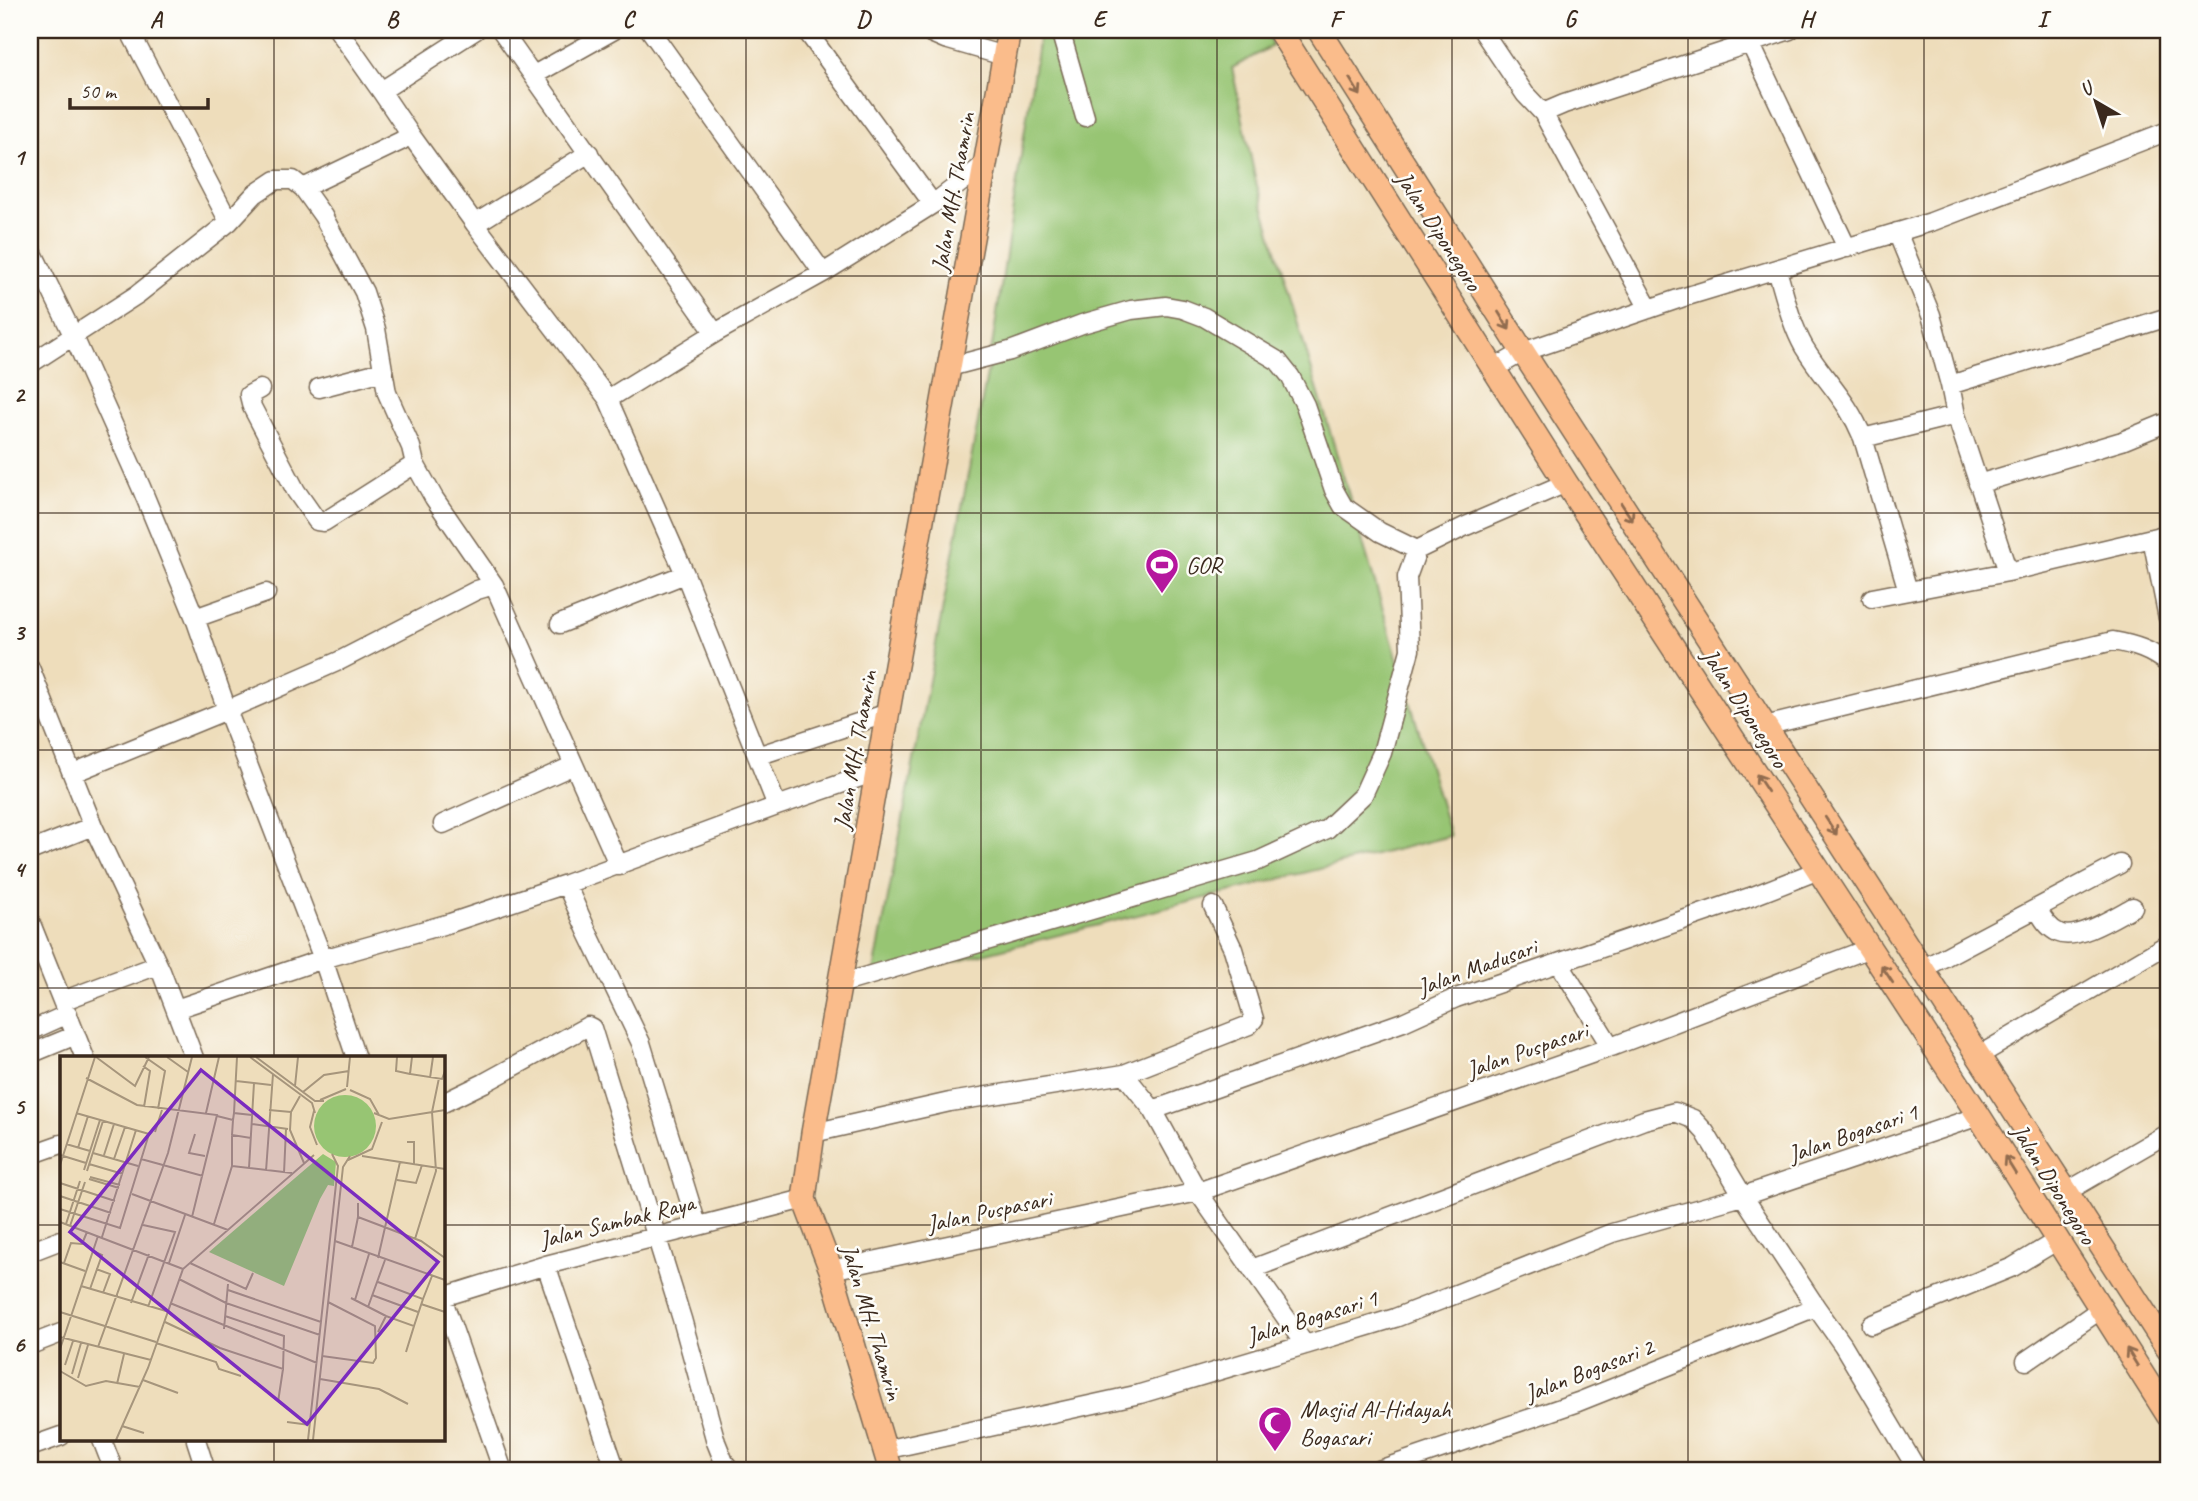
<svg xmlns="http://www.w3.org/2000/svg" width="2198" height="1501" viewBox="0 0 2198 1501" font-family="Caveat,sans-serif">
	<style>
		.green { fill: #97c573; stroke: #697848; stroke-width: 2 }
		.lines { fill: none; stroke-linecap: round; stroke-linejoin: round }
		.minor-casing { stroke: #7a6955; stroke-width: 21 }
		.major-casing { stroke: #7a6955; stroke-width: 26 }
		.minor { stroke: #fff; stroke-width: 18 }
		.major { stroke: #fabc8b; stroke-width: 23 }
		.oneway { stroke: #916c4f }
		.grid { fill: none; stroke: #3b2a1e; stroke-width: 2; stroke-opacity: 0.55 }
		.labels { text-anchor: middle; stroke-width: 5; stroke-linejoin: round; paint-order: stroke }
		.street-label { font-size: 24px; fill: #3b2a1e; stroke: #fdfcf7 }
		.poi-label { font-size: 24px; fill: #3b2a1e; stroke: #fdfcf7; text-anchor: start }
		.inset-road { fill: none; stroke: #a6957c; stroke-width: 2 }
		.view { fill: #7b2cbf; fill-opacity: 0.15; stroke: #7b2cbf; stroke-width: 3.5 }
		.inset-edge { fill: none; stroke: #3b2a1e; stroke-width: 3.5 }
		.neatline { fill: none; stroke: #3b2a1e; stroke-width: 2.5 }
		.grid-label { font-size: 23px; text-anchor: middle; font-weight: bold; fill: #3b2a1e }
	</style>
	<rect width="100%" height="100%" fill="#fdfcf7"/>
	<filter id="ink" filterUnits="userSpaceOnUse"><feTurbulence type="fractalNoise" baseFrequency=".0143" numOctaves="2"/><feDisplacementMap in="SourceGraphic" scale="14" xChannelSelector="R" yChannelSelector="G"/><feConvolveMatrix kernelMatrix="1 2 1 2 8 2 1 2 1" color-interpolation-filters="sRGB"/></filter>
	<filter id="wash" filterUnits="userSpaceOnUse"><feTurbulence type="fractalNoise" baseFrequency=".00686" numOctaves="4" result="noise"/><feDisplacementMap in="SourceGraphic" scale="28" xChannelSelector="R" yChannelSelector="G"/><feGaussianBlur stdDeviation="1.57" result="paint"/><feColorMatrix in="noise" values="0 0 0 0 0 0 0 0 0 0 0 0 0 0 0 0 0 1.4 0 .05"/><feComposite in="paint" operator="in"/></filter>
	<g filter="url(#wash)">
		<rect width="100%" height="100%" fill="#edb"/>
		<path class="green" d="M1040 30H1266L1272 46 1232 68 1256 182 1450 836 872 982 991 353Z"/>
	</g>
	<g filter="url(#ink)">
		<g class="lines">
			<g class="minor-casing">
				<path id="minor" d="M129 30 229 222
					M338 30 381 91 476 30
					M501 30 715 333
					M650 30 823 273
					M806 30 933 204
					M924 30 945 39 1004 56
					M1060 30 1085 117
					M1744 30 1847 248
					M1484 33 1525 94 1543 113 1564 104 1790 30
					M534 75 614 30
					M1543 113 1649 309
					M410 134 475 224 589 153
					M303 188 401 141 410 134 381 91
					M475 224 608 399 685 574 777 806
					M1897 232 1931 315 1950 385 1956 415 2008 572
					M30 247 74 337 141 487 195 618 227 710 323 959 356 1058
					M1777 270C1785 296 1791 324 1804 347 1824 380 1848 400 1863 438L1908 591
					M30 364 138 294 229 222 255 194 276 180H293L303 188 323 216 364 292 376 329 387 393 411 447 415 464 434 498 494 585 619 866
					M949 367 1010 351 1082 324 1131 310 1166 306 1183 309 1204 317 1278 361 1290 376 1305 405 1334 490 1343 506 1380 532 1417 550
					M1495 368 1523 352 1681 298 1931 222 2168 131
					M1950 385 2168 317
					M319 388 383 371
					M260 389 249 395 252 407 296 491 317 521 324 522 415 464
					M608 399 715 333 823 273 933 204 985 164
					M1863 438 1956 415
					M1978 484 2122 441 2168 422
					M2168 534 2152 538 2168 618
					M1872 598 2008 572 2152 538
					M195 618 266 593
					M560 624 685 574
					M30 668 93 826 161 971 194 1058
					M1765 726 2113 641C2135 645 2151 650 2168 664
					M757 756 888 713
					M73 773 227 710 339 661 477 590 494 585
					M443 824 574 765
					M30 851 93 826
					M566 884 587 931 641 1043 697 1225
					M2037 908C2042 918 2048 928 2059 933 2077 941 2116 916 2133 907
					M30 921 85 1058
					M1559 963 1611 1047
					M1924 968 2120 864
					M840 984 1258 861 1327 829 1363 795 1382 753 1410 650 1407 577 1417 550 1466 526 1566 483
					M62 1001 158 965
					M176 1009 323 959 450 923 566 884 777 806 878 771
					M30 1031 68 1014
					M30 1054 76 1035
					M1978 1056 2168 944
					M1124 1074 1153 1110 1198 1192 1305 1345
					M443 1103 484 1083 588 1026 592 1028 682 1319 716 1442 724 1462 731 1471
					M1153 1110 1403 1022 1456 998 1753 896 1819 870
					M813 1133 950 1102 1124 1074 1249 1025 1254 1019 1233 949 1213 906
					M30 1155 61 1144
					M2068 1191 2168 1133
					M30 1252 61 1240
					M546 1265 616 1471
					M1252 1269 1644 1120 1675 1112 1693 1119 1705 1132 1743 1196 1816 1307 1578 1402 1376 1471
					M831 1270 1198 1192 1611 1047 1870 948
					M443 1297 546 1265 804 1199
					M443 1300 503 1471
					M1816 1307 1843 1345 1918 1471
					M1871 1325 2013 1267 2058 1240
					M30 1345 61 1333
					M2026 1361 2101 1309
					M102 1440 114 1471
					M196 1440 206 1471
					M30 1447 61 1436
					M884 1450 1140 1394 1305 1345 1395 1318 1612 1233 1743 1196 1979 1116"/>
			</g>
			<g class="major-casing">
				<path id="major" d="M1279 30 1566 483 1979 1116 2168 1415
					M1319 30 1523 352 2168 1349
					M891 1471 831 1270 804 1199 813 1133 1009 30"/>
			</g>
			<use href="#minor" class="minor"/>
			<use href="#major" class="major"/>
		</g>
		<defs><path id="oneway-shaft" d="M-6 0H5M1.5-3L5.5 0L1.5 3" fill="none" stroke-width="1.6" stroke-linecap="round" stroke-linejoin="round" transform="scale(1.75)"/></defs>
		<g class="oneway">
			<use href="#oneway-shaft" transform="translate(1355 87) rotate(58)"/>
			<use href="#oneway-shaft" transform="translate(1504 321) rotate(58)"/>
			<use href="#oneway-shaft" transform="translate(1627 512) rotate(57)"/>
			<use href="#oneway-shaft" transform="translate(1762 783) rotate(-123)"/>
			<use href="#oneway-shaft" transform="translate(1831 826) rotate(57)"/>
			<use href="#oneway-shaft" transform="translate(1887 974) rotate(-123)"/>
			<use href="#oneway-shaft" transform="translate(2010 1165) rotate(-122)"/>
			<use href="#oneway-shaft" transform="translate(2132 1357) rotate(-122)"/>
		</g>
	</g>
	<path class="grid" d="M274 30V1058M510 30V1471M746 30V1471M981 30V1471M1217 30V1471M1452 30V1471M1688 30V1471M1924 30V1471M30 276H2168M30 513H2168M30 750H2168M30 988H2168M30 1225H61M443 1225H2168M274 1440V1471"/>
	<defs>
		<g id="stadium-pin" transform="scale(1.75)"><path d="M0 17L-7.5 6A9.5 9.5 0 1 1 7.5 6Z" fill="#b5179e" stroke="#fdfcf7"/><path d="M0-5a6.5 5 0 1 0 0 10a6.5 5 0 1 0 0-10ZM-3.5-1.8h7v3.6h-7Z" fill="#fff"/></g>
		<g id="mosque-pin" transform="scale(1.75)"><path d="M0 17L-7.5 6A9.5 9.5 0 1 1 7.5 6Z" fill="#b5179e" stroke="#fdfcf7"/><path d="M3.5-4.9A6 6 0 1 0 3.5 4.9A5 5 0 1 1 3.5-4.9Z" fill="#fff"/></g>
	</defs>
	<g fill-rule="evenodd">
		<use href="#stadium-pin" x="1162" y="565"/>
		<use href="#mosque-pin" x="1275" y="1423"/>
	</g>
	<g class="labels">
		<g class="street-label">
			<text transform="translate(953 192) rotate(-80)" y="8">Jalan MH. Thamrin</text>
			<text transform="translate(1439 231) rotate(57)" y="8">Jalan Diponegoro</text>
			<text transform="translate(1745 708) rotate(57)" y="8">Jalan Diponegoro</text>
			<text transform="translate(855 750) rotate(-80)" y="8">Jalan MH. Thamrin</text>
			<text transform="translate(1477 967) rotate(-20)" y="8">Jalan Madusari</text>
			<text transform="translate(1527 1050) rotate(-19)" y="8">Jalan Puspasari</text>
			<text transform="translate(1853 1133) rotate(-19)" y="8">Jalan Bogasari 1</text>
			<text transform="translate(2054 1184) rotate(58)" y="8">Jalan Diponegoro</text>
			<text transform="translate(989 1211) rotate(-12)" y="8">Jalan Puspasari</text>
			<text transform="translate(617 1221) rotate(-14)" y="8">Jalan Sambak Raya</text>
			<text transform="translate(1312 1317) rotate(-17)" y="8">Jalan Bogasari 1</text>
			<text transform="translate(872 1322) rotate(73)" y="8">Jalan MH. Thamrin</text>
			<text transform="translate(1589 1370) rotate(-21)" y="8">Jalan Bogasari 2</text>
		</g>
		<g class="poi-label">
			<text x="1186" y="573">GOR</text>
			<text x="1300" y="1417">Masjid Al-Hidayah<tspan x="1300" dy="28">Bogasari</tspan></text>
		</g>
	</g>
	<g transform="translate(60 1056)">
		<rect width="385" height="385" fill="#edb"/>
		<path d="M263 98 276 106 274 130 268 129 260 143 224 230 149 196Z" fill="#97c573"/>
		<path d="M254 70a31 31 0 1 1 62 0a31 31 0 1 1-62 0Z" fill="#97c573"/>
		<path class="inset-road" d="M36 1 75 30 89 1M85 1 105 15 98 53M107 1 128 16M177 1 174 57 192 59M190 1 252 47 255 57M196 1 255 45H264M337 1 336 15 350 18M352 1 350 18 382 23 385 15M83 10 90 15 84 51M26 22 77 49 157 59 132 161M370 22 373 1M176 25 211 29M235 30 238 1M287 31 290 1M290 34 310 43 319 59M243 36 264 19 289 15M240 40 231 56 230 74 244 107M260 44 286 33M209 54 231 56M254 55 250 71 257 89M146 57 159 1M314 57 329 63 385 54M157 60 173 64 174 57M173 64 172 79 191 82M192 68 228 73M95 76 102 54M135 78 129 97 145 100M347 86H354V108M6 88 30 95M18 92 28 60M33 97 78 110M0 99 26 107M44 99 54 68M302 100 385 113M54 103 65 71M81 103 143 120M288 104 312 93 322 66M29 108 63 118M0 109 35 1M172 110 232 117M189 112 194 27M24 114 40 64M27 115 43 65M206 115 213 18M224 117 226 73M30 121 60 129M29 123 59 132M337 124 356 127 362 109M0 127 55 145M72 138 168 174M0 140 51 157M298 147V161L361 185 385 202M0 153 60 172 89 78 16 57M0 166 123 213M6 168 20 125M154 168 172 110V79M83 169 115 176 88 251M10 170 25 126M42 181 76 74M355 183 376 115 372 56 379 22M275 185 385 224M292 191 298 161M318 202 340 106M0 206 25 215M4 207 11 187 22 188 27 176M109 207 125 159M130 207 186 233 193 217M36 213 50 218 43 237M119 223 166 247 260 279M318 226 363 243 354 270M21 230 106 255M30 233 42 199 33 195M168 234 261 266M312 239 358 256M291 242 326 260M363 243 372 220M295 244 309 198M71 247 89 198M110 247 257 307M361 248 385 256M308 251 325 204M0 256 96 286M105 266 160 292 223 313 224 280 165 260M164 273 168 228M318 276 326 260 354 270 346 296M0 281 91 304M96 287 156 306 159 313 181 320M38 291 108 97 132 1M0 293 38 180M262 300 313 307 316 302 315 270 268 246M5 309 13 285M0 315 26 330 46 325 80 331M12 318 21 287M18 322 28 289M260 323 319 333 348 348M83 324 118 337M57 328 64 298M218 346 223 313M227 366 250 369M62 370 84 377M56 384 88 312 123 213 254 99M248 384 278 110 272 98M253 384 283 111 290 100"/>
		<path class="view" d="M141 14 378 206 247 368 10 176Z"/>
		<rect width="385" height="385" class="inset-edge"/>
	</g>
	<rect width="2198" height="1501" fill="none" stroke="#fdfcf7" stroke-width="77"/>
	<g transform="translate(2096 102) rotate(321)" stroke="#fdfcf7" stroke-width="5" paint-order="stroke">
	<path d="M0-5L12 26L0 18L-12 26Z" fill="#3b2a1e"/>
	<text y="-10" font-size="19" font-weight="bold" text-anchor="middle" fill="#3b2a1e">U</text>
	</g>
	<path d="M70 98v10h138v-10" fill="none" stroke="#3b2a1e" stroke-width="3.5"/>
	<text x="80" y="98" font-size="21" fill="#3b2a1e" stroke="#fdfcf7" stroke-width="5" paint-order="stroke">50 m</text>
	<rect x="38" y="38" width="2122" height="1424" class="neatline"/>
	<g class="grid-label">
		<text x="156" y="27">A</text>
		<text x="392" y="27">B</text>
		<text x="628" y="27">C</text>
		<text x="863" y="27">D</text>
		<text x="1099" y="27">E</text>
		<text x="1335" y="27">F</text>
		<text x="1570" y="27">G</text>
		<text x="1806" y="27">H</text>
		<text x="2042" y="27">I</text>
		<text x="19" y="165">1</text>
		<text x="19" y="402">2</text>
		<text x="19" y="640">3</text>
		<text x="19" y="877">4</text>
		<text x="19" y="1114">5</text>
		<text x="19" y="1352">6</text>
	</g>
</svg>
